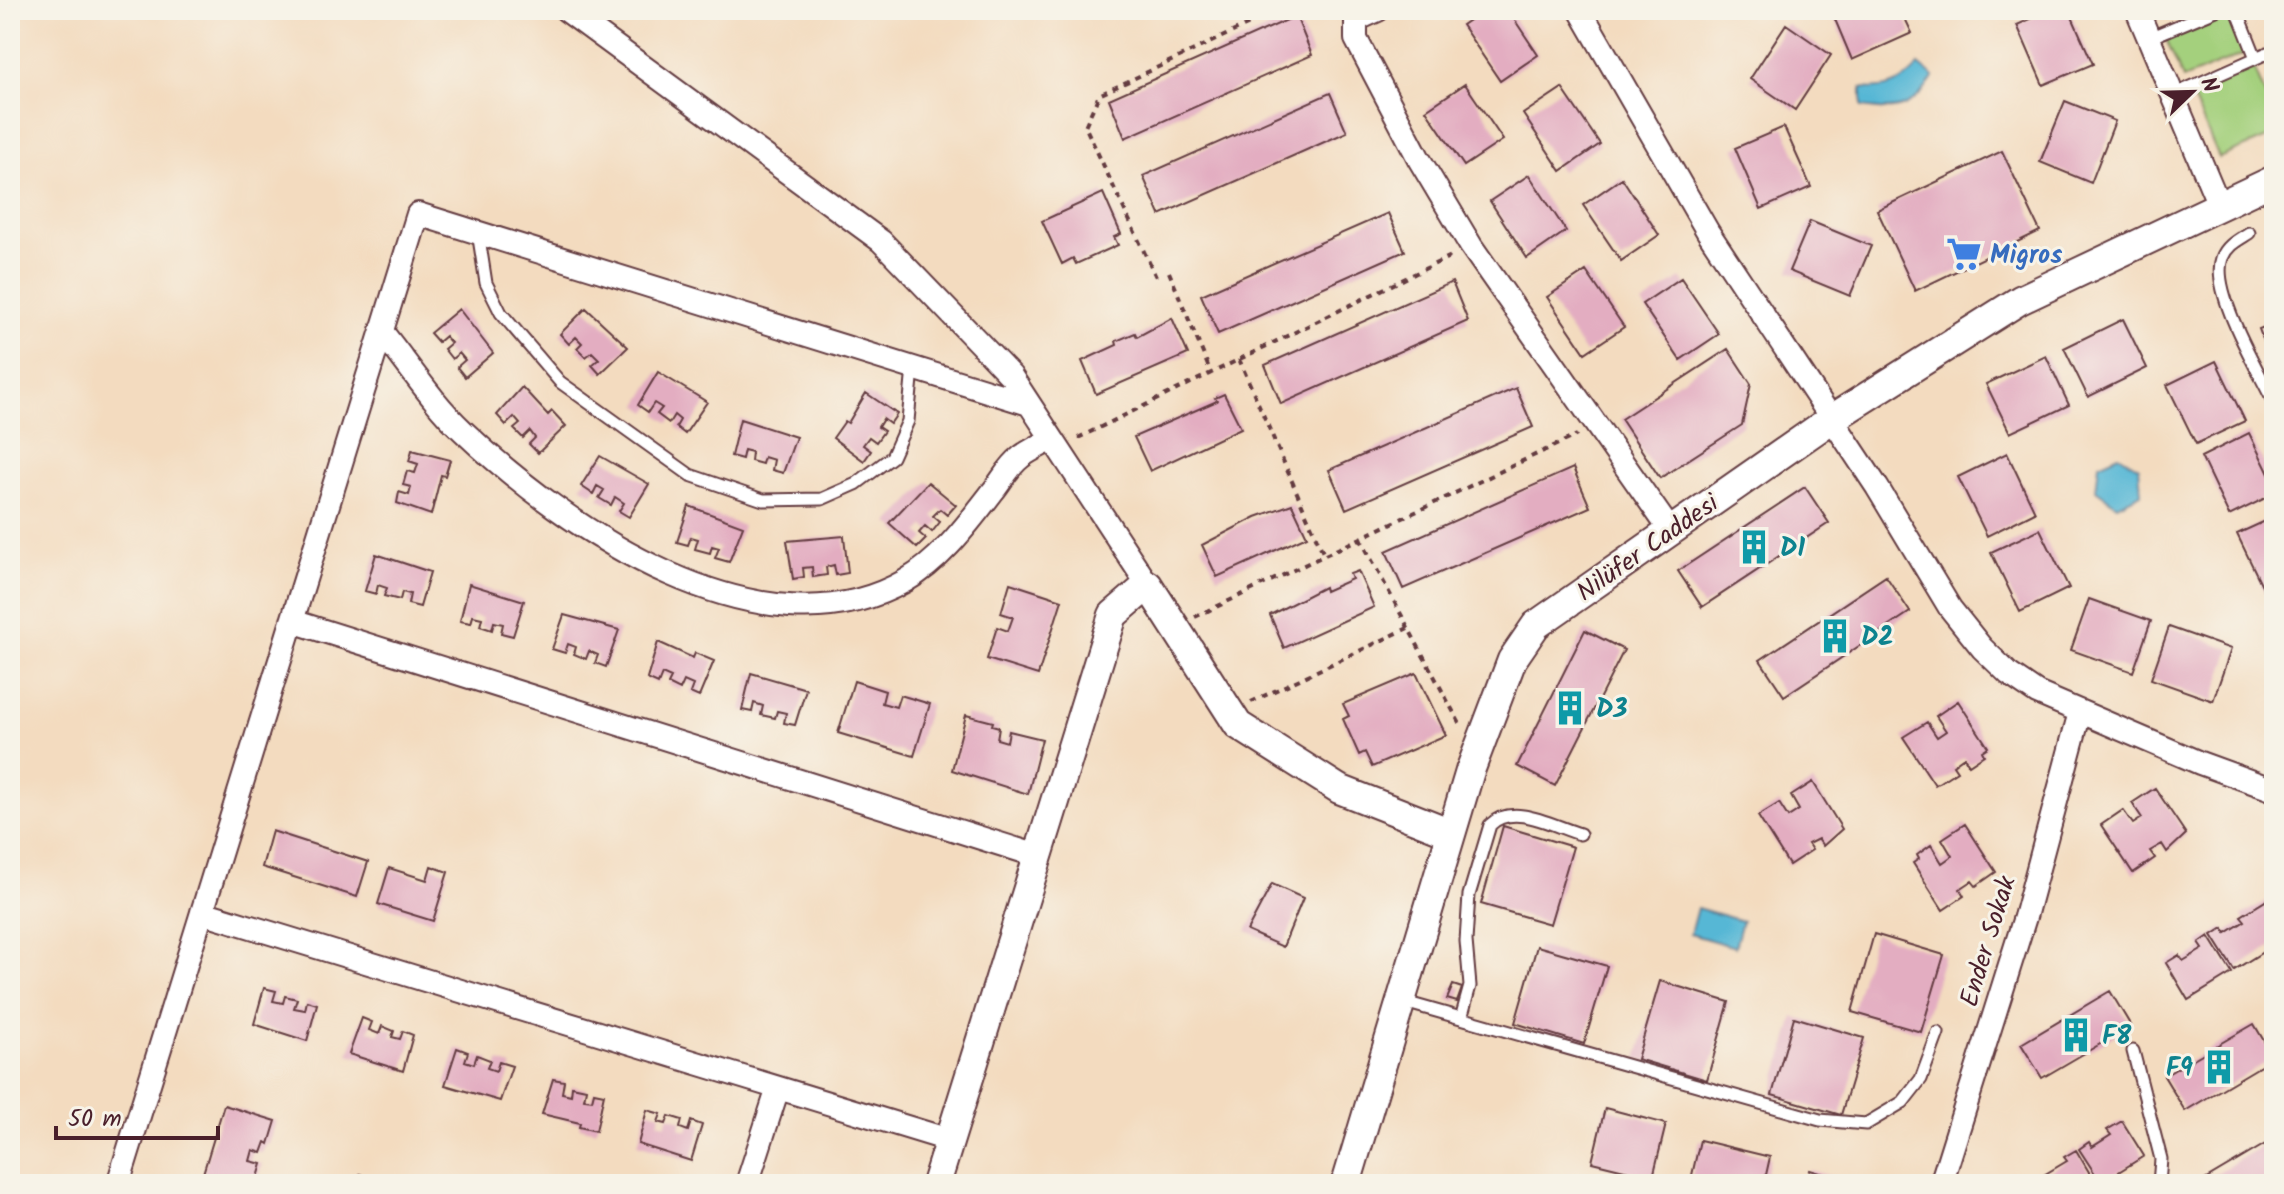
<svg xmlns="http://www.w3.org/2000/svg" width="2284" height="1194" viewBox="0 0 2284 1194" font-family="Kalam,sans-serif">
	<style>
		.green { fill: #a4d07d; stroke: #777854; stroke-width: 2 }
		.water { fill: #56b7d5; stroke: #506b80; stroke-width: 2 }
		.building { fill: #e3adc1 }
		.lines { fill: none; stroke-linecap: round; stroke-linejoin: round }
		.service-casing { stroke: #633b41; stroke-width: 15 }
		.minor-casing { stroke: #633b41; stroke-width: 26 }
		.tertiary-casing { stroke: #633b41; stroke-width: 32 }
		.path { stroke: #633b41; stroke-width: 4; stroke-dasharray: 6 6; stroke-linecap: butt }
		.service { stroke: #fff; stroke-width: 11 }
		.minor { stroke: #fff; stroke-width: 22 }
		.tertiary { stroke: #fff; stroke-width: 28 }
		.labels { text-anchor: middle; stroke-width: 6; stroke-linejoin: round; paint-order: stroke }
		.shop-label { font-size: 26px; font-weight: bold; fill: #366cbe; stroke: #f7f3e8; text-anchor: start }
		.street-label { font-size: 26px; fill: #4a1f2b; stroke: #f7f3e8 }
		.culture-label { font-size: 26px; font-weight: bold; fill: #0d838f; stroke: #f7f3e8; text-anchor: start }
	</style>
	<rect width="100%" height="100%" fill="#f7f3e8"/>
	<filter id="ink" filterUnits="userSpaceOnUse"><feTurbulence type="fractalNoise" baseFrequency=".0125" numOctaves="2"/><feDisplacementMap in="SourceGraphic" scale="16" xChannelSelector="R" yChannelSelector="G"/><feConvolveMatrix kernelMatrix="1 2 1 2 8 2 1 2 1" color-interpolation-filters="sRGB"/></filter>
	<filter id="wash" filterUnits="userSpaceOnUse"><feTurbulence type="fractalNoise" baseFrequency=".006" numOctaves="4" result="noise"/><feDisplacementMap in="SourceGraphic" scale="32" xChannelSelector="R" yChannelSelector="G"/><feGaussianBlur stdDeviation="1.8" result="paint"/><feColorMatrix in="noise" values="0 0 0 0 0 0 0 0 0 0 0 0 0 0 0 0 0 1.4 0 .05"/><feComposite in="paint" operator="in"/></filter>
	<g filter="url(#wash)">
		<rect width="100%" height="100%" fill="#f3dbbf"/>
		<path class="green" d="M2228 11 2246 53 2183 79 2165 37Z
			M2254 68 2274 116V135L2219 158 2191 94Z"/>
		<path class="water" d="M1919 65 1934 77C1912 109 1900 113 1862 107V88C1886 91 1904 84 1919 65Z
			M2119 455 2139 467 2141 493 2117 505 2096 490 2099 464Z
			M1697 908 1742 921 1735 947 1690 934Z"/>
		<g id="blocks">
			<path class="building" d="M1484 10H1508L1538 55 1500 81 1462 25Z
				M1831 10H1901L1912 33 1852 60Z
				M1930 10H1996L1995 19 1929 15Z
				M2051 10H2069L2093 64 2043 85 2017 25Z
				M1296 16 1312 55 1125 138 1109 99Z
				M1786 24 1831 55 1795 110 1750 79Z
				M1465 84 1503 140 1464 166 1426 110Z
				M1562 88 1600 144 1561 171 1523 114Z
				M1330 93 1347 132 1160 215 1143 176Z
				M2065 101 2115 121 2091 183 2040 162Z
				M1784 127 1811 187 1761 209 1735 148Z
				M2002 151 2040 231 1915 291 1877 210Z
				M1529 175 1566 231 1527 258 1490 201Z
				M1622 178 1659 235 1621 261 1583 205Z
				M1103 193 1121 234 1114 237 1118 245 1076 264 1073 258 1062 264 1042 221Z
				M1388 213 1405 251 1218 334 1201 295Z
				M1810 221 1871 246 1850 296 1789 271Z
				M1586 271 1624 327 1585 353 1547 297Z
				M1681 278 1719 334 1680 360 1642 304Z
				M1452 282 1468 321 1281 404 1265 365Z
				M586 308 628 347 600 374 592 365 599 359 592 352 586 357 577 348 582 343 576 337 569 344 560 334Z
				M459 309 493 353 465 377 457 367 465 360 459 353 452 359 444 349 451 343 445 336 438 342 430 333Z
				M1172 318 1188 354 1096 394 1082 361 1117 345 1116 341 1135 333 1137 337Z
				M2123 319 2147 368 2088 397 2064 348Z
				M2274 323V368L2259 329Z
				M1728 349 1751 384 1742 425 1660 478 1621 419Z
				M2046 356 2069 405 2010 433 1986 384Z
				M2216 361 2245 421 2196 444 2167 385Z
				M658 372 707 402 685 434 676 427 680 420 674 415 669 423 657 414 662 408 654 403 648 412 638 405Z
				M522 387 548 415 552 411 566 426 538 453 529 444 535 438 530 431 523 438 514 429 520 424 514 417 506 425 497 415Z
				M1516 388 1533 427 1346 509 1329 470Z
				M866 393 897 414 890 424 883 419 878 427 884 431 876 442 869 437 863 445 871 451 864 461 833 438 845 421 848 423Z
				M1224 394 1241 428 1150 471 1134 437 1217 401 1215 398Z
				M740 419 796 437 783 473 772 470 774 460 764 457 762 464 751 461 752 452 744 450 742 459 731 456Z
				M2249 433 2274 484V494L2229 516 2201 457Z
				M412 450 450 460 445 476 441 475 431 515 397 503 399 492 409 495 411 487 403 485 407 471 415 473 418 464 409 461Z
				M2007 453 2035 512 1987 536 1958 477Z
				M600 456 649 484 629 517 619 511 624 503 615 497 611 505 599 498 604 490 597 486 593 494 581 486Z
				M1573 468 1590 507 1403 589 1386 551Z
				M928 482 956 505 947 515 940 509 933 516 940 522 932 532 925 526 919 533 926 539 917 548 889 523Z
				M1805 487 1829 523 1702 607 1678 571Z
				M1292 504 1307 536 1217 577 1202 545 1256 517Z
				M689 506 743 526 729 562 715 558 719 548 712 546 710 553 695 549 698 539 691 537 688 545 677 542Z
				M2274 517V590L2266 594 2237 534Z
				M2040 529 2069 588 2020 612 1991 552Z
				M844 536 848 573 836 575 834 565 826 567 827 575 813 577 812 567 803 568 804 577 793 579 787 541Z
				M376 554 430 572 420 607 408 604 410 594 402 592 400 600 384 596 387 588 378 585 376 594 365 591Z
				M1358 571 1374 607 1284 648 1270 615 1324 587 1325 591 1352 579 1350 574Z
				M1886 576 1910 612 1784 696 1760 660Z
				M1010 583 1062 600 1038 675 987 659 997 627 1008 631 1013 617 1001 613Z
				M469 584 524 601 513 636 501 633 503 624 494 622 492 630 480 626 482 618 473 616 471 623 460 621Z
				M2089 599 2151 621 2133 672 2071 650Z
				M564 615 619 630 606 667 595 663 598 655 589 651 586 659 574 654 576 647 568 644 565 653 552 649Z
				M2169 627 2231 649 2213 701 2151 679Z
				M1585 630 1624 650 1555 786 1517 766Z
				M658 642 693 658 695 653 714 661 699 697 690 693 693 685 684 681 680 690 668 684 671 678 662 674 658 684 647 679Z
				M751 673 806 689 795 725 784 723 786 713 777 711 775 718 761 715 763 706 754 703 752 712 742 710Z
				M1416 673 1446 735 1372 767 1365 752 1359 755 1343 719 1349 716 1343 704Z
				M854 681 885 691 882 703 896 707 900 695 930 704 914 756 838 733Z
				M1958 701 1988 747 1982 751 1984 755 1969 765 1964 757 1953 765 1957 771 1935 785 1903 737 1927 722 1937 737 1946 731 1936 716Z
				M966 715 993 722 992 725 999 727 997 739 1007 742 1009 731 1042 739 1028 794 952 770Z
				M1813 782 1842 829 1823 846 1818 839 1808 844 1812 850 1789 865 1758 816 1779 803 1788 817 1799 810 1791 796Z
				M2155 788 2186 834 2167 852 2162 844 2150 851 2155 858 2133 873 2101 825 2123 810 2133 824 2142 818 2132 803Z
				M1965 824 1996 872 1976 886 1972 881 1960 889 1964 896 1943 910 1913 863 1919 859 1917 855 1931 845 1942 863 1952 856 1942 839Z
				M1503 826 1573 847 1550 924 1481 904Z
				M272 831 368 862 357 897 262 867Z
				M431 866 448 872 433 921 378 904 389 868 427 880Z
				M1272 884 1303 898 1283 947 1247 931Z
				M2267 900 2274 912V945L2234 970 2212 935 2223 928 2226 933 2245 921 2241 916Z
				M1874 934 1944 955 1921 1032 1852 1012Z
				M2209 936 2232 973 2188 1000 2166 963 2179 955 2183 961 2203 949 2199 943Z
				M1537 946 1607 966 1584 1044 1515 1023Z
				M1660 981 1729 1002 1707 1080 1637 1059Z
				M1453 985 1462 988 1457 1002 1447 999Z
				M264 988 276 991 273 1001 283 1003 285 996 297 999 294 1008 305 1010 307 1001 317 1004 307 1041 254 1024Z
				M2110 991 2131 1026 2042 1078 2021 1044Z
				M1794 1017 1864 1038 1841 1115 1772 1095Z
				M362 1018 372 1022 369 1030 379 1034 382 1026 394 1031 392 1037 400 1039 403 1031 413 1035 403 1071 349 1054Z
				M2254 1024 2274 1058 2185 1111 2164 1076Z
				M457 1048 468 1052 465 1061 474 1064 477 1055 490 1060 487 1068 496 1071 499 1062 512 1066 500 1101 445 1085Z
				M553 1079 564 1081 562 1093 571 1095 572 1086 586 1089 584 1099 592 1100 594 1092 604 1094 596 1131 579 1127 580 1123 542 1114Z
				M224 1105 276 1121 269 1144 266 1142 262 1153 253 1150 250 1161 262 1164 256 1184H214L201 1180Z
				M1605 1108 1666 1124 1653 1177 1592 1162Z
				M647 1110 661 1114 658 1122 666 1124 669 1116 682 1120 680 1128 688 1131 691 1121 702 1125 691 1161 638 1144Z
				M2122 1121 2144 1156 2101 1183 2079 1149 2089 1142 2092 1147 2111 1135 2107 1130Z
				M1700 1140 1770 1157 1764 1184H1690Z
				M2267 1143 2274 1155V1184H2198Z
				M2076 1150 2096 1184H2041L2037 1179 2067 1161 2064 1157Z
				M1810 1170 1854 1183V1184H1806Z
				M360 1174 383 1184H356Z"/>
		</g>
	</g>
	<g filter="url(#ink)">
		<use href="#blocks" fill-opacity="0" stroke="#633b41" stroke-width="2"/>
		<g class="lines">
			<g class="service-casing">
				<path id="service" d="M2237 10 2256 58
					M2149 38 2216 10
					M2173 95 2274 50
					M478 232 486 283 501 313 560 382 690 475 763 500 822 499 856 484 892 457 908 421 913 368
					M2249 233C2238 240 2227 245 2222 258 2210 291 2259 371 2274 403
					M1401 1001 1820 1120 1866 1124 1903 1102 1921 1079 1938 1033
					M1462 1015 1470 986 1466 941 1469 895 1490 825C1513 802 1553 826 1580 834
					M2133 1051 2161 1159 2159 1184"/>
			</g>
			<g class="minor-casing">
				<path id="minor" d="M566 10 881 241 1011 376 1148 585
					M1378 10 1356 20V39L1419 159 1471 246 1670 530
					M1580 10 1708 232 1877 487 1950 608 1982 648 2009 674 2037 693 2200 763 2274 790
					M2137 10 2219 205
					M382 332C408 364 432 402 463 431 566 529 761 663 905 581 942 560 969 522 994 490 1002 480 1010 465 1021 457 1030 450 1042 445 1052 439
					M292 621 1038 856
					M202 912 949 1140
					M118 1184 418 214 1029 404
					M747 1184 778 1088
					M1941 1184 2025 917 2080 712"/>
			</g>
			<g class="tertiary-casing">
				<path id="tertiary" d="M936 1184 1113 615 1148 585 1238 725 1339 789 1451 833
					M1346 1184 1470 771 1512 660 1536 625 1830 420 2020 300 2274 180"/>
			</g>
			<path class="path" d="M1169 272 1211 373
				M1156 277 1085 126 1099 95 1279 10
				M1239 359 1324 555
				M1078 438 1451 256
				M1360 538 1461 726
				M1195 617 1577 435
				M1251 702 1408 628"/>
			<use href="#service" class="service"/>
			<use href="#minor" class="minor"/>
			<use href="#tertiary" class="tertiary"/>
		</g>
	</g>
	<defs>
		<g id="supermarket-bare" transform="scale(2.76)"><path d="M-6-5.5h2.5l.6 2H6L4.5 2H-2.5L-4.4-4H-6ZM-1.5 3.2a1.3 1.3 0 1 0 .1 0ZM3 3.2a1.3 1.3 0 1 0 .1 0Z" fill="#3f7fe0" stroke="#f7f3e8" stroke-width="2.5" paint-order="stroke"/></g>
		<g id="building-bare" transform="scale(2.76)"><path d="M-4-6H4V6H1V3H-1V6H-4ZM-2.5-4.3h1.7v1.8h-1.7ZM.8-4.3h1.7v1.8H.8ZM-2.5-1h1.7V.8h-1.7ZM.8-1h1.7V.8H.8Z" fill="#0f9aa8" stroke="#f7f3e8" stroke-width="2.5" paint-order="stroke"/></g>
	</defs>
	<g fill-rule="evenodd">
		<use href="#supermarket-bare" x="1964" y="254"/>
		<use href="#building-bare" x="1754" y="547"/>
		<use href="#building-bare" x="1835" y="636"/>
		<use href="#building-bare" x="1570" y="708"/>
		<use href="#building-bare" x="2076" y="1035"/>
		<use href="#building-bare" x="2219" y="1067"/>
	</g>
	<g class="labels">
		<g class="shop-label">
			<text x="1990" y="263">Migros</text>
		</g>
		<g class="street-label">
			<text transform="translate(1647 547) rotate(-35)" y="9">Nilüfer Caddesi</text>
			<text transform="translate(1987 941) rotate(-73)" y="9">Ender Sokak</text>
		</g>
		<g class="culture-label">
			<text x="1780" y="556">D1</text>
			<text x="1861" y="645">D2</text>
			<text x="1596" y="717">D3</text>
			<text x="2102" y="1044">F8</text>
			<text x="2193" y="1076" text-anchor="end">F9</text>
		</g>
	</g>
	<rect width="2284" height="1194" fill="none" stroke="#f7f3e8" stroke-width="40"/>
	<g transform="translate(2192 92) rotate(67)" stroke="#f7f3e8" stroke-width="6" paint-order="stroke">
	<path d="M0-6L14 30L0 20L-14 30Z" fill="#4a1f2b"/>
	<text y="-12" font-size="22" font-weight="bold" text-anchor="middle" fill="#4a1f2b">N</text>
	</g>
	<path d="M56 1126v12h162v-12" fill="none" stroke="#4a1f2b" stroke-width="4"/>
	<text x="68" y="1126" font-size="24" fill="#4a1f2b" stroke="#f7f3e8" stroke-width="6" paint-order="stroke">50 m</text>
</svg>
